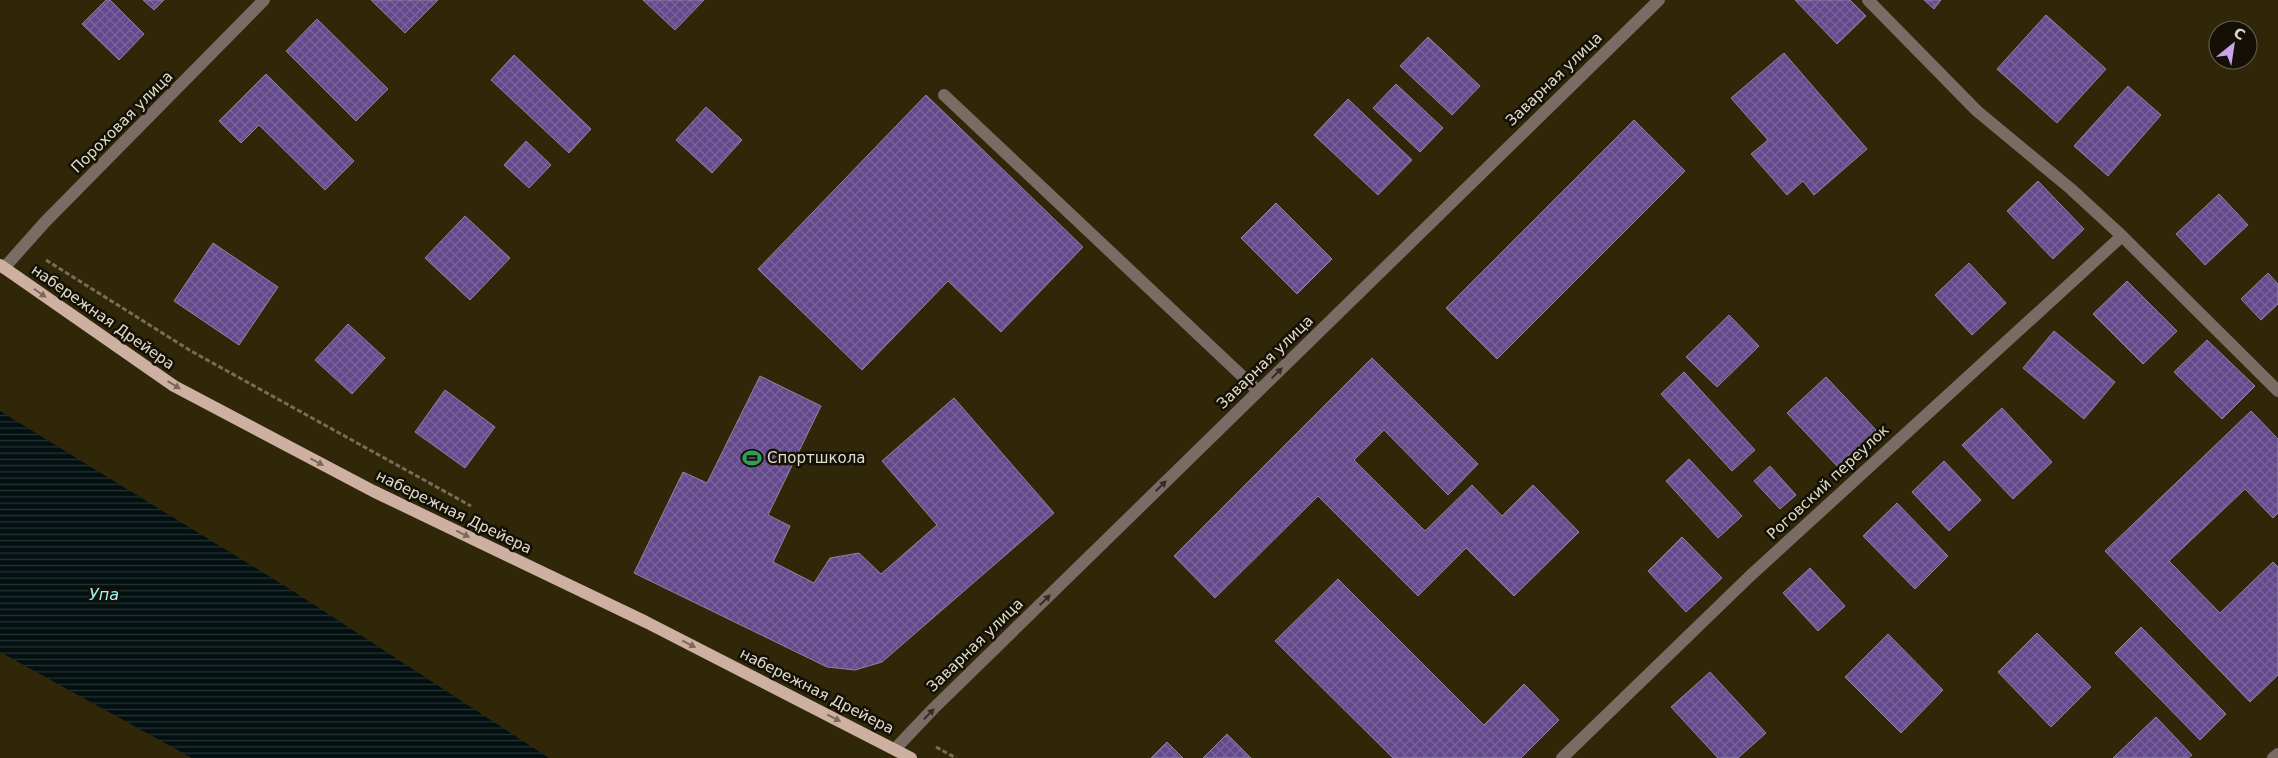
<svg xmlns="http://www.w3.org/2000/svg" width="2278" height="758" viewBox="0 0 2278 758" font-family="'DejaVu Sans',sans-serif">
	<style>
		.water { fill: url(#water-rules) }
		.building { fill: url(#building-cross-hatch); stroke: #8d83a1 }
		.lines { fill: none; stroke-linecap: round; stroke-linejoin: round }
		.path { stroke: #756d54; stroke-width: 3; stroke-dasharray: 5 2.5; stroke-linecap: butt }
		.minor { stroke: #7a6c65; stroke-width: 12 }
		.major { stroke: #cdb0a2; stroke-width: 12 }
		.oneway { fill: #7a685b }
		.oneway2 { fill: #332c22 }
		.labels { text-anchor: middle; stroke-width: 5; stroke-linejoin: round; paint-order: stroke }
		.street-label { font-size: 15px; fill: #e0dbca; stroke: #141005 }
		.poi-label { font-size: 15px; fill: #e0dbca; stroke: #141005; text-anchor: start }
		.water-label { font-size: 16px; font-style: italic; fill: #9ef3f8; stroke: #141005 }
	</style>
	<defs>
		<pattern id="water-rules" width="6" height="5" patternUnits="userSpaceOnUse" patternTransform="scale(1.25)"><rect width="6" height="5" fill="#031011"/><path d="M0 2.5h6" fill="none" stroke="#273232"/></pattern>
		<pattern id="building-cross-hatch" width="8" height="8" patternUnits="userSpaceOnUse" patternTransform="scale(1.25)"><rect width="8" height="8" fill="#644a8d"/><path d="M0 0l8 8M0 8l8-8" fill="none" stroke="#7a649c"/></pattern>
	</defs>
	<rect width="100%" height="100%" fill="#302709"/>
	<path class="water" d="M0 411 293 591 549 758H192L0 652Z"/>
	<path class="building" d="M106 0H110L144 34 119 60 82 24Z
		M143 0H164L154 10Z
		M371 0H438L405 33Z
		M643 0H704L675 30Z
		M1795 0H1850L1866 16 1837 44Z
		M1924 0H1941L1934 9Z
		M2046 15 2106 69 2057 123 1997 69Z
		M317 19 388 89 356 121 286 51Z
		M1428 37 1480 86 1452 115 1400 66Z
		M1784 53 1867 149 1814 195 1803 181 1787 195 1751 154 1768 140 1731 98Z
		M514 55 591 129 569 153 491 80Z
		M266 74 354 161 325 190 259 125 241 143 219 121Z
		M1396 84 1443 128 1420 152 1373 108Z
		M2128 86 2161 115 2108 176 2074 146Z
		M926 95 1083 247 1001 332 948 281 862 370 758 269Z
		M1348 99 1412 160 1378 195 1314 135Z
		M706 107 742 140 712 173 676 140Z
		M1634 120 1685 171 1497 359 1446 308Z
		M526 141 551 165 529 188 504 165Z
		M2038 181 2084 229 2053 259 2007 211Z
		M2219 194 2248 225 2205 265 2176 234Z
		M1276 203 1332 259 1297 294 1241 238Z
		M465 216 510 258 470 300 425 258Z
		M213 243 278 287 239 345 174 301Z
		M1969 263 2006 303 1972 335 1935 295Z
		M2268 273 2278 284V304L2261 320 2241 299Z
		M2127 281 2177 331 2143 364 2093 314Z
		M1729 315 1759 346 1717 387 1686 357Z
		M348 324 385 358 352 394 315 360Z
		M2054 331 2115 382 2084 419 2023 368Z
		M2207 340 2255 386 2222 419 2174 372Z
		M1372 358 1478 464 1448 495 1384 430 1354 460 1425 531 1472 485 1502 516 1533 485 1579 532 1514 596 1466 548 1418 596 1318 496 1215 598 1174 556Z
		M1684 372 1755 450 1732 471 1661 394Z
		M760 376 821 406 768 515 790 526 773 562 814 583 830 558 859 553 881 574 937 525 882 461 954 398 1054 513 882 662 855 670 827 667 634 573 683 472 707 483Z
		M1826 377 1876 430 1837 466 1787 413Z
		M445 390 495 427 465 468 415 432Z
		M2002 408 2052 462 2013 499 1962 445Z
		M2251 411 2278 439V513L2273 518 2245 489 2169 561 2220 613 2273 562 2278 567V675L2250 702 2105 551Z
		M1689 459 1742 516 1718 538 1666 481Z
		M1944 461 1981 500 1949 531 1912 492Z
		M1770 466 1796 495 1780 509 1754 481Z
		M1897 503 1948 556 1915 589 1863 536Z
		M1682 537 1722 578 1686 612 1648 571Z
		M1810 568 1845 606 1818 631 1783 593Z
		M1338 579 1484 725 1524 684 1559 720 1521 758H1393L1275 641Z
		M2141 627 2226 714 2200 740 2115 653Z
		M2037 633 2091 687 2051 727 1998 672Z
		M1888 634 1943 690 1901 733 1845 677Z
		M1710 672 1766 733 1738 758H1718L1671 707Z
		M2156 717 2192 755 2188 758H2113Z
		M1227 734 1251 758H1203Z
		M1167 742 1183 758H1151Z"/>
	<g class="lines">
		<path class="path" d="M46 260 191 351 471 506
			M936 747 956 758"/>
		<path class="minor" d="M1868 0 1977 111 2071 189 2122 236 2278 391
			M944 95 1258 391
			M4 268 45 222 264 0
			M895 749 933 709 1659 0
			M1562 758 1750 576 2122 236
			M2273 758 2278 754"/>
		<path class="major" d="M0 265 174 386 373 491 646 622 911 758"/>
	</g>
	<defs><path id="oneway-solid" d="M-6-.8H1V-3.2L6.5 0L1 3.2V.8H-6Z" transform="scale(1.25)"/></defs>
	<g class="oneway">
		<use href="#oneway-solid" transform="translate(40 293) rotate(35)"/>
		<use href="#oneway-solid" transform="translate(174 385) rotate(31)"/>
		<use href="#oneway-solid" transform="translate(317 462) rotate(28)"/>
		<use href="#oneway-solid" transform="translate(463 534) rotate(26)"/>
		<use href="#oneway-solid" transform="translate(689 644) rotate(27)"/>
		<use href="#oneway-solid" transform="translate(834 718) rotate(27)"/>
	</g>
	<g class="oneway2">
		<use href="#oneway-solid" transform="translate(1277 373) rotate(-44)"/>
		<use href="#oneway-solid" transform="translate(1161 486) rotate(-44)"/>
		<use href="#oneway-solid" transform="translate(1045 600) rotate(-44)"/>
		<use href="#oneway-solid" transform="translate(929 714) rotate(-46)"/>
	</g>
	<defs>
		<g id="stadium-bare" transform="scale(1.5)"><path d="M0-5a6.5 5 0 1 0 0 10a6.5 5 0 1 0 0-10ZM-3.5-1.8h7v3.6h-7Z" fill="#2e9e5b" stroke="#141005" stroke-width="2.5" paint-order="stroke"/></g>
	</defs>
	<g fill-rule="evenodd">
		<use href="#stadium-bare" x="752" y="458"/>
	</g>
	<g class="labels">
		<g class="street-label">
			<text transform="translate(1554 79) rotate(-44)" y="5">Заварная улица</text>
			<text transform="translate(122 122) rotate(-45)" y="5">Пороховая улица</text>
			<text transform="translate(103 317) rotate(35)" y="5">набережная Дрейера</text>
			<text transform="translate(1265 362) rotate(-44)" y="5">Заварная улица</text>
			<text transform="translate(1828 482) rotate(-43)" y="5">Роговский переулок</text>
			<text transform="translate(454 512) rotate(26)" y="5">набережная Дрейера</text>
			<text transform="translate(975 645) rotate(-44)" y="5">Заварная улица</text>
			<text transform="translate(817 691) rotate(27)" y="5">набережная Дрейера</text>
		</g>
		<g class="poi-label">
			<text x="767" y="463">Спортшкола</text>
		</g>
		<g class="water-label">
			<text x="104" y="600">Упа</text>
		</g>
	</g>
	<g transform="translate(2233 45) rotate(30)"><circle r="24" fill="#141005" stroke="#666154"/>
	<path d="M0-4L9 19L0 12L-9 19Z" fill="#c9a5ee"/>
	<text y="-8" font-size="14" font-weight="bold" text-anchor="middle" fill="#e0dbca">С</text>
	</g>
</svg>
